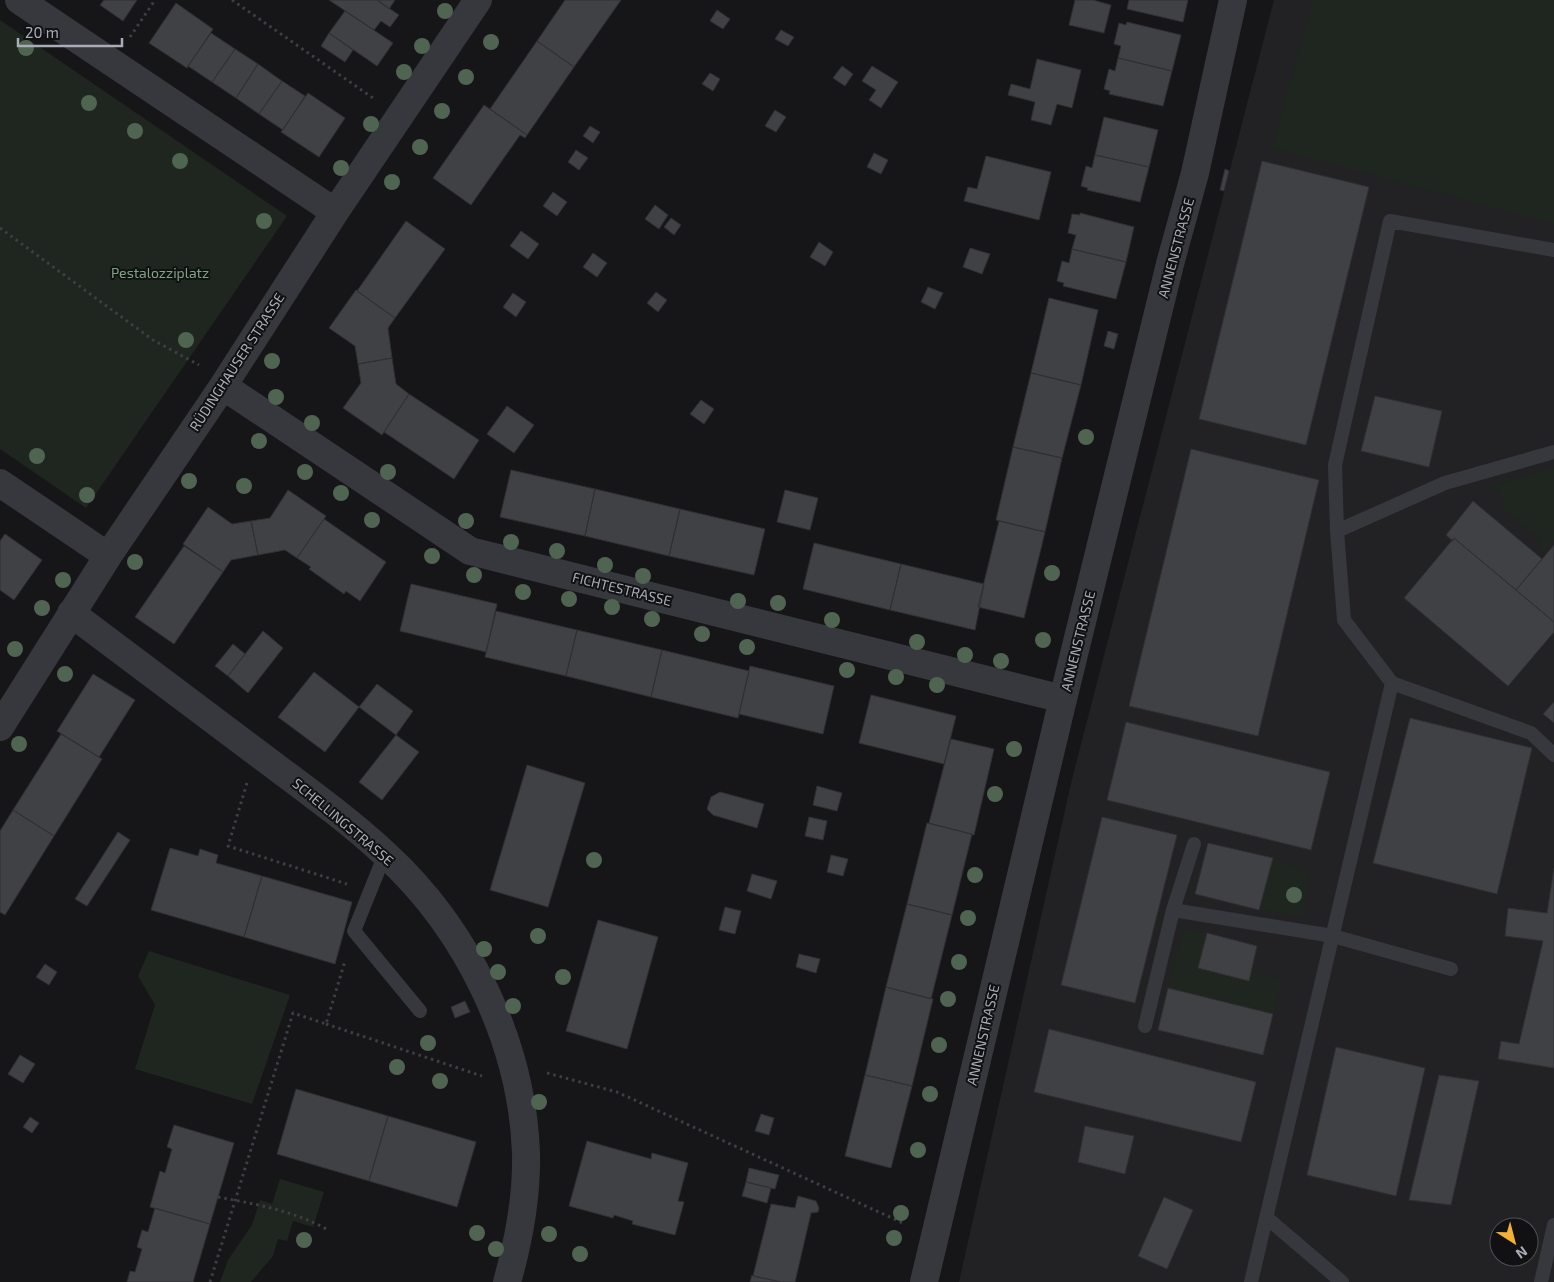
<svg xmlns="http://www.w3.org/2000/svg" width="1554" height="1282" viewBox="0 0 1554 1282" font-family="'Exo 2',sans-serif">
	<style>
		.built { fill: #222225; fill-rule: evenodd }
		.green { fill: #1e261f }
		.building { fill: #404145; stroke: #303034 }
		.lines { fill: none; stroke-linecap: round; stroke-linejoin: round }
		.path { stroke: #3d3f44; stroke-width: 3; stroke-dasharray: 2.5 4; stroke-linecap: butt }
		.service { stroke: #37383d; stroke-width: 14 }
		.minor { stroke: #37383d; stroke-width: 28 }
		.tertiary { stroke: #37383d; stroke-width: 28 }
		.tree { fill: #506452 }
		.labels { text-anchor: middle; stroke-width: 4; stroke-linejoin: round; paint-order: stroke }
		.street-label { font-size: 14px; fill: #a8adb8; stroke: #111113 }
		.park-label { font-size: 14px; fill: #7fa381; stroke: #111113 }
	</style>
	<rect width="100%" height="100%" fill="#161618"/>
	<path class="built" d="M1274 0H1554V1282H959L1072 779ZM1499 1227H1529V1257H1499Z"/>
	<path class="green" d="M1313 0H1554V224L1272 148Z
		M0 20 287 216 86 508 0 449Z
		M1554 467V539L1541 554 1538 536 1501 508 1505 501 1492 486Z
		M1273 858 1310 874 1302 916 1259 910Z
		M1183 930 1207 933 1199 968 1248 981 1251 972 1282 980 1273 1014 1168 988Z
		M149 951 290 995 252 1104 135 1069 155 1005 138 976Z
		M280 1179 324 1192 313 1227 293 1221 287 1241 278 1239 273 1256 251 1282H220L228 1260 252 1225 260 1200 272 1204Z"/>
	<path class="building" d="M104 0H137L123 21 100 5Z
		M329 0H377L399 15 390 27 381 21 374 30Z
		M377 0H395L389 9Z
		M565 0H621L574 67 537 41Z
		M1075 0H1093L1111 5 1104 33 1069 25Z
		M1129 0H1188L1183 22 1127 9Z
		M176 3 213 29 187 68 149 43Z
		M717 10 730 19 723 29 710 21Z
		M345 11 393 43 377 66 329 33Z
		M1127 22 1181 35 1172 71 1118 58 1121 46 1114 44 1119 23 1126 25Z
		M781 30 794 37 788 46 775 39Z
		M211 33 235 49 212 82 188 66Z
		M329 33 353 50 345 62 321 46Z
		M537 41 574 67 527 135 490 109Z
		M235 49 258 64 236 98 212 82Z
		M1118 58 1172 71 1163 106 1109 94 1110 91 1104 89 1109 69 1115 71Z
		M1037 59 1081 70 1072 108 1057 104 1051 125 1031 120 1035 102 1008 95 1011 84 1030 89Z
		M258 64 282 81 259 114 236 98Z
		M842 66 853 74 845 86 833 78Z
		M872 66 898 82 881 108 869 100 876 90 862 81Z
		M710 73 720 79 713 91 702 84Z
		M282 81 305 96 283 130 259 114Z
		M308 93 345 118 319 157 281 132Z
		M484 105 527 135 525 138 520 135 471 205 433 178Z
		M775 110 786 117 776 132 765 126Z
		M1104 117 1158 130 1149 167 1095 155Z
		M590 126 600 132 593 143 583 136Z
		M576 150 588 158 579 170 568 162Z
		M874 153 888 160 881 174 867 167Z
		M1095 155 1149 167 1140 202 1087 190 1088 188 1081 186 1086 166 1092 168Z
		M986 156 1051 172 1039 220 964 201 968 187 977 189Z
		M1262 161 1369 187 1306 445 1199 419Z
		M1225 169 1229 171 1224 191 1220 190Z
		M553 192 567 202 557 216 543 206Z
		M655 205 668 215 659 229 645 219Z
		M1080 213 1134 227 1126 262 1072 249 1076 235 1068 233 1072 214 1080 215Z
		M671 218 681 225 674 235 664 227Z
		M406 221 445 249 395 318 357 291Z
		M521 231 539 244 528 259 510 246Z
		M819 242 833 252 825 266 810 257Z
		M970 248 990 254 982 274 963 267Z
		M1072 249 1126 262 1116 299 1063 286 1064 283 1057 281 1062 261 1069 263Z
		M593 253 607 263 597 277 583 267Z
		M928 287 943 293 935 309 921 302Z
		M356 290 395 318 388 328 392 358 358 364 355 346 329 328Z
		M656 292 667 300 658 312 647 303Z
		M513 293 526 302 516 317 503 307Z
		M1049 298 1098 310 1081 385 1031 373Z
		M1108 331 1118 334 1114 349 1104 346Z
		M392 358 396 384 409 394 382 435 343 408 361 383 358 364Z
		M1031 373 1081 385 1062 458 1013 447Z
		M409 394 479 440 454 479 384 432Z
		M1375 396 1442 411 1429 467 1361 451Z
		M701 400 714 409 704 424 690 414Z
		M507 406 534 425 514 453 487 434Z
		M1013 447 1062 458 1045 532 996 520Z
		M1191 449 1319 480 1258 736 1129 706Z
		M511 470 595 489 585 536 500 517Z
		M595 489 680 509 669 556 585 536Z
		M288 490 326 516 297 558 285 550 258 555 251 521 270 518Z
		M785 490 818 498 810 530 777 522Z
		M1473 501 1542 559 1516 590 1454 538 1453 541 1446 535Z
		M208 507 232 524 251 521 258 555 231 560 223 572 183 544Z
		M680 509 765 529 754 575 669 556Z
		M324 519 386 562 360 601 346 591 344 594 309 569 311 567 297 558Z
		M999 521 1045 532 1024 618 978 607Z
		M5 534 42 560 14 600 0 590V541Z
		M1454 538 1554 622V632L1508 686 1404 598Z
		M814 543 901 564 890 610 803 589Z
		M1554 545V622L1516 590Z
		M184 546 223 572 174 644 135 617Z
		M901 564 984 584 975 630 890 610Z
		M411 584 497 604 486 652 400 631Z
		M496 611 577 630 566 676 485 657Z
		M577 630 662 650 651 697 566 676Z
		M263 631 283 648 248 693 228 676Z
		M233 644 245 654 228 676 215 666Z
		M662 650 749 671 738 718 651 697Z
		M750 666 834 686 823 734 739 714Z
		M314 672 359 707 325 752 278 717Z
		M93 674 135 700 99 757 57 731Z
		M377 684 413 711 396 735 359 707Z
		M871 695 956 716 944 764 859 743Z
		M1554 702V723L1543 714Z
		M1410 718 1532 748 1497 894 1373 863Z
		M1126 722 1330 772 1311 850 1107 800Z
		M61 734 102 759 54 836 13 810Z
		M396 735 419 752 382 800 359 782Z
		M951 739 994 749 974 835 929 823Z
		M527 765 585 783 548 907 490 890Z
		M817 786 842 793 837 811 813 805Z
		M720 792 764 804 757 828 713 815 707 809 711 797Z
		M13 810 54 836 5 915 0 912V831Z
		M809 817 827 821 823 840 805 836Z
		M1102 817 1177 835 1135 1003 1061 985Z
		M927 823 972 834 952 915 907 904Z
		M118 832 130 840 87 906 75 899Z
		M1208 843 1273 858 1259 910 1195 894Z
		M170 848 198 856 200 849 218 855 216 863 262 876 244 937 151 910Z
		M831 855 848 859 843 876 827 872Z
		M1554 868V1068L1498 1059 1501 1041 1519 1044 1543 941 1505 936 1508 908 1547 913Z
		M752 874 777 881 771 899 747 891Z
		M262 876 352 902 335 964 244 937Z
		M907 904 952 915 931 999 886 987Z
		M725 907 741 911 735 934 719 930Z
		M598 920 658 937 627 1049 566 1031Z
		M1207 933 1257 946 1249 981 1198 968Z
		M799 954 820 959 816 973 796 967Z
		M45 964 57 972 49 985 36 977Z
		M886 987 933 999 912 1086 865 1075Z
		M1168 988 1273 1014 1263 1055 1158 1030Z
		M465 1001 470 1012 455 1018 451 1007Z
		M1049 1029 1256 1082 1241 1142 1034 1092Z
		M1336 1047 1425 1068 1396 1196 1307 1175Z
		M20 1055 35 1064 23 1083 8 1074Z
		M865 1075 912 1086 891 1168 845 1156Z
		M1439 1075 1479 1081 1451 1205 1409 1200Z
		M296 1089 388 1116 369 1181 277 1154Z
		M761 1114 774 1118 769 1135 755 1131Z
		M388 1116 476 1142 457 1207 369 1181Z
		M30 1117 39 1123 32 1133 23 1127Z
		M174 1125 234 1143 210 1224 150 1207 160 1171 165 1173 172 1149 167 1147Z
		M1085 1126 1134 1136 1125 1174 1078 1162Z
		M587 1141 651 1159 652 1153 688 1163 678 1201 684 1202 675 1235 632 1224 633 1221 614 1215 613 1218 569 1206Z
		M749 1168 779 1175 775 1189 746 1182Z
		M746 1182 771 1188 767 1203 742 1196Z
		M798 1196 816 1201 819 1208 818 1212 811 1213 795 1282H781L753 1276 771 1204 795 1208Z
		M1164 1197 1193 1210 1167 1269 1138 1256Z
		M155 1208 210 1224 193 1282H127L130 1271 135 1272 142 1249 137 1247 142 1230 148 1232Z
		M752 1275 753 1276 781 1282H750Z"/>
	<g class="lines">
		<path class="path" d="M232 0 373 98
			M130 37 155 0
			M0 228 153 340 199 365
			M247 783 228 846 347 884
			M326 1024 482 1076
			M547 1073 617 1092 905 1224
			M218 1197C255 1204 295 1211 328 1230
			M210 1282 293 1013 326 1024 345 961"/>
		<path class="service" d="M1337 531 1445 483 1554 452
			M1392 683 1531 733 1554 755
			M385 854 354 931 420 1011
			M1173 910 1194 844
			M1145 1026 1173 910 1333 936 1451 969
			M1267 1218 1342 1282
			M1251 1282 1392 683 1344 620 1337 531 1335 465 1390 221 1554 250
			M1541 1282 1554 1225"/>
		<path class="minor" d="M19 0 335 212
			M223 386 470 551 1063 699
			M0 483 108 556
			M71 613C131 658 192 704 252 749 297 783 344 816 385 854 467 929 522 1042 526 1153 527 1197 519 1240 507 1282
			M0 727 108 556 223 386 335 212 478 0"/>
		<path class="tertiary" d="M924 1282 1063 699 1170 264 1195 173 1233 0"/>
	</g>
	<g class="tree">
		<circle cx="445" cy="11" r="8"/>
		<circle cx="491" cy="42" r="8"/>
		<circle cx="422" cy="46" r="8"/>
		<circle cx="26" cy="48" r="8"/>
		<circle cx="404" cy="72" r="8"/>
		<circle cx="466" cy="77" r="8"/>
		<circle cx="89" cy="103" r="8"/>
		<circle cx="442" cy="111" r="8"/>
		<circle cx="371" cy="124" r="8"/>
		<circle cx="135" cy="131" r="8"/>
		<circle cx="420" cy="147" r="8"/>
		<circle cx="180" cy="161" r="8"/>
		<circle cx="341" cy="168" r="8"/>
		<circle cx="392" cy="182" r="8"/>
		<circle cx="264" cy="221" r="8"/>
		<circle cx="186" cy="340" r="8"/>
		<circle cx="272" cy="361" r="8"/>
		<circle cx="276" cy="397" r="8"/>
		<circle cx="312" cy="423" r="8"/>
		<circle cx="1086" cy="437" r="8"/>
		<circle cx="259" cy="441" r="8"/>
		<circle cx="37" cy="456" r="8"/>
		<circle cx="305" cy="472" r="8"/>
		<circle cx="388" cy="472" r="8"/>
		<circle cx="189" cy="481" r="8"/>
		<circle cx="244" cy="486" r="8"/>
		<circle cx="341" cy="493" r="8"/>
		<circle cx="87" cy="495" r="8"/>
		<circle cx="372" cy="520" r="8"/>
		<circle cx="466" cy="521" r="8"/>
		<circle cx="511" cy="542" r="8"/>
		<circle cx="557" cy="551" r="8"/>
		<circle cx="432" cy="556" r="8"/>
		<circle cx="135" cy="562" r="8"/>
		<circle cx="605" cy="565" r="8"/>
		<circle cx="1052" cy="573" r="8"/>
		<circle cx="474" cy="575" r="8"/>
		<circle cx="643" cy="576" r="8"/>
		<circle cx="63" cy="580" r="8"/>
		<circle cx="523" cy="592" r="8"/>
		<circle cx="569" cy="599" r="8"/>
		<circle cx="738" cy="601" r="8"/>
		<circle cx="778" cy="603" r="8"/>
		<circle cx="612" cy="607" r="8"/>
		<circle cx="42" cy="608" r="8"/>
		<circle cx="652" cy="619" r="8"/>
		<circle cx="832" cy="620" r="8"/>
		<circle cx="702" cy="634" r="8"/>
		<circle cx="1043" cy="640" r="8"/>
		<circle cx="917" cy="642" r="8"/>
		<circle cx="747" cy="647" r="8"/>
		<circle cx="15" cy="649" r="8"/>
		<circle cx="965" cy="655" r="8"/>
		<circle cx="1001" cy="661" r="8"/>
		<circle cx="847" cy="670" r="8"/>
		<circle cx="65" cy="674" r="8"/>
		<circle cx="896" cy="677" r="8"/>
		<circle cx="937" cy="685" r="8"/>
		<circle cx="19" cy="744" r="8"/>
		<circle cx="1014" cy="749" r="8"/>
		<circle cx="995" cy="794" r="8"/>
		<circle cx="594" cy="860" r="8"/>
		<circle cx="975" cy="875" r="8"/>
		<circle cx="1294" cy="895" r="8"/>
		<circle cx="968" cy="918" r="8"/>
		<circle cx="538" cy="936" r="8"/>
		<circle cx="484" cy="949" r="8"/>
		<circle cx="959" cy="962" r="8"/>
		<circle cx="498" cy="972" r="8"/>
		<circle cx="563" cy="977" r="8"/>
		<circle cx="948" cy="999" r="8"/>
		<circle cx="513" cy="1006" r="8"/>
		<circle cx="428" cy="1043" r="8"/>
		<circle cx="939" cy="1045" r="8"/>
		<circle cx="397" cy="1067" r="8"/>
		<circle cx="440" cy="1081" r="8"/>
		<circle cx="930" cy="1094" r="8"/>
		<circle cx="539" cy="1102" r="8"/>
		<circle cx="918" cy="1150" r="8"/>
		<circle cx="901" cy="1213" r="8"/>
		<circle cx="477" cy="1233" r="8"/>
		<circle cx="549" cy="1234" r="8"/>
		<circle cx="894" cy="1238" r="8"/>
		<circle cx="304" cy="1240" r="8"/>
		<circle cx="496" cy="1249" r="8"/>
		<circle cx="580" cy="1254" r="8"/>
	</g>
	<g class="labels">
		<g class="street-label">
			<text transform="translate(1176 248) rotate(-75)" y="5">ANNENSTRASSE</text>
			<text transform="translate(237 362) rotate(-57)" y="5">RÜDINGHAUSER STRASSE</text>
			<text transform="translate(622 589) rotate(14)" y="5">FICHTESTRASSE</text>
			<text transform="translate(1078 641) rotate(-76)" y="5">ANNENSTRASSE</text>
			<text transform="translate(343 822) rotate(40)" y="5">SCHELLINGSTRASSE</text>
			<text transform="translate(983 1035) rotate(-77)" y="5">ANNENSTRASSE</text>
		</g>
		<g class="park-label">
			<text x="160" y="278">Pestalozziplatz</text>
		</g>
	</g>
	<g transform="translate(1514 1242) rotate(144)"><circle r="24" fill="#111113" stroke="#4d4f55"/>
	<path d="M0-4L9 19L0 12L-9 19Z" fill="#f2b134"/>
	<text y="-8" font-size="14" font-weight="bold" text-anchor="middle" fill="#a8adb8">N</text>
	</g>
	<path d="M18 38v8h104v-8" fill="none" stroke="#a8adb8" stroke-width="2.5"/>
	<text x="25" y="38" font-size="15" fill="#a8adb8" stroke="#111113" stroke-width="4" paint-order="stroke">20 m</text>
</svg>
